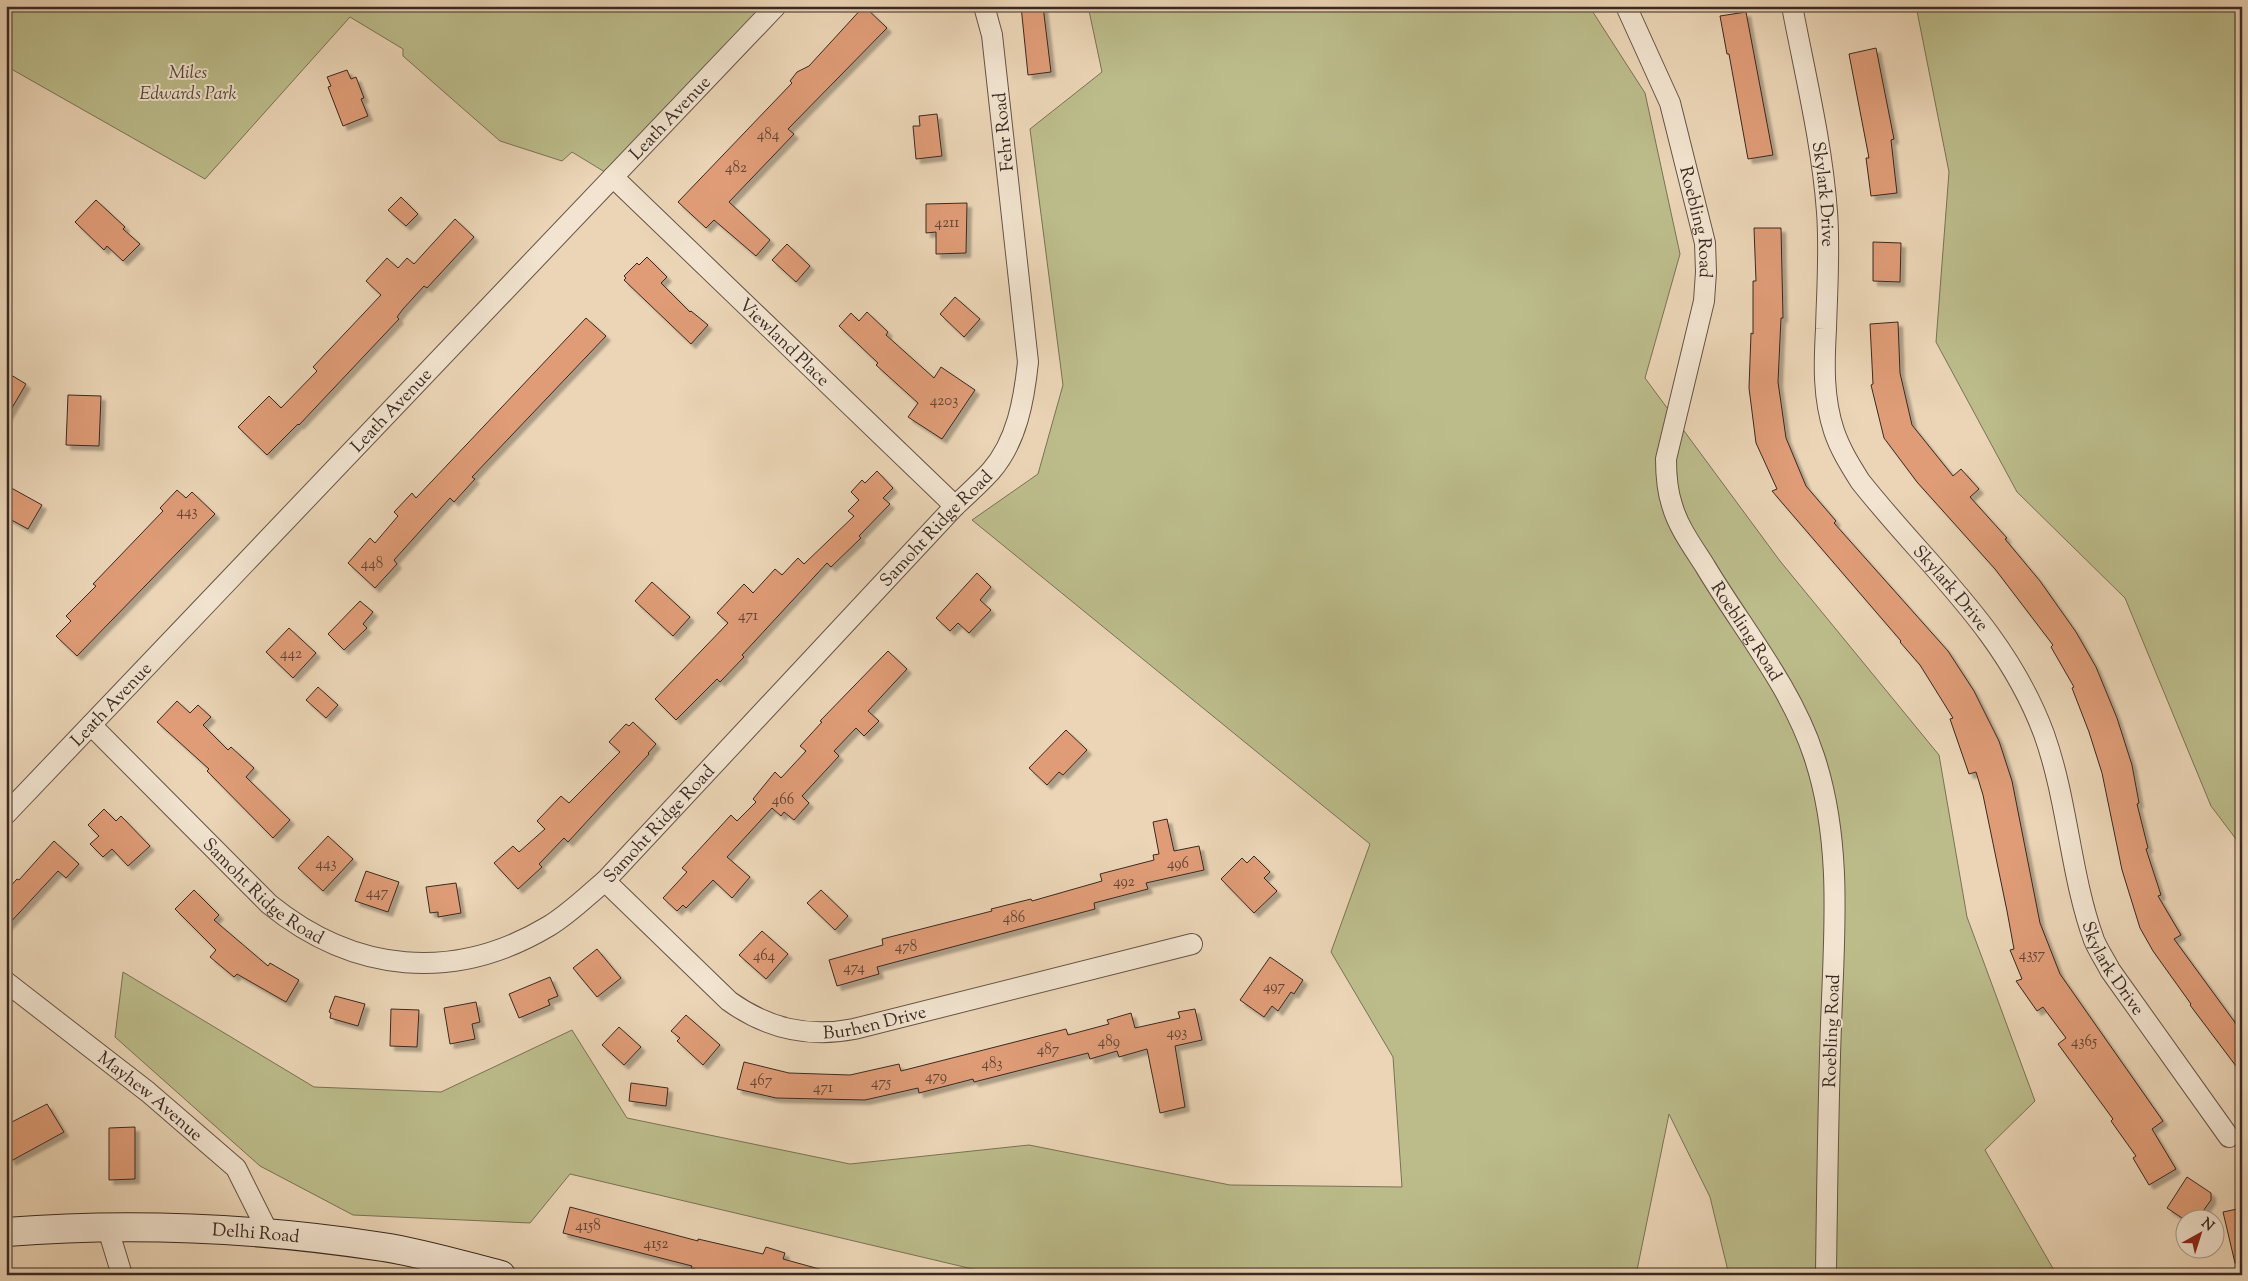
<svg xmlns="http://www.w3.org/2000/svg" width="2248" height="1281" viewBox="0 0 2248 1281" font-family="'Sorts Mill Goudy',serif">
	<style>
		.green { fill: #bcbc8b; stroke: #7a7256 }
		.building { fill: #df9c77; stroke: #392922; filter: url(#shadow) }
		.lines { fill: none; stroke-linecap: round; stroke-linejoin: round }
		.street-casing { stroke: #665447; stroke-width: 22 }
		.secondary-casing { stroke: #392922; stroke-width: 30 }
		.street { stroke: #f2e4d0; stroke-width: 20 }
		.secondary { stroke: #f2e4d0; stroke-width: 28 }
		.labels { text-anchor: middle; stroke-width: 4; stroke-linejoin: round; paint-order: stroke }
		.number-label { font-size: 15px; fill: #624637 }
		.park-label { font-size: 18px; font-style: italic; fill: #534637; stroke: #f2e4d0 }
		.street-label { font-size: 18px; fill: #392922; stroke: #f2e4d0 }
	</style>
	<defs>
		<filter id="shadow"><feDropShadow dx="4.5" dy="4.5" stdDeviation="1" flood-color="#0004"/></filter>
	</defs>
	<rect width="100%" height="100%" fill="#ebd5b6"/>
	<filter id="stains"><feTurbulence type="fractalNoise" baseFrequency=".004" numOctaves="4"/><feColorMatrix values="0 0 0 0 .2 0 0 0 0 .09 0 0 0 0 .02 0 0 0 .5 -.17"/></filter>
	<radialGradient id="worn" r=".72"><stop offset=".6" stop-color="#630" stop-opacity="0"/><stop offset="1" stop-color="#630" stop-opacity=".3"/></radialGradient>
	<path class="green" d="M6 6H776L613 177 572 152 562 161 500 141 403 56V49L350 17 205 179 6 66Z
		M1088 6H1589L1645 93 1680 254 1645 378 1780 561 1939 755 1967 917 2035 1101 1985 1150 2055 1272 2094 1275H1729L1710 1197 1669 1114 1636 1275H978L977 1270 570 1174 530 1223 353 1215 260 1166 115 1037 123 972 314 1087 441 1092 572 1030 627 1118 850 1164 1029 1145 1230 1185 1402 1187 1393 1057 1331 952 1370 844 972 520 1038 474 1063 385 1030 129 1102 72Z
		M1916 6H2242V847L2211 806 2125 598 2017 492 1936 342 1949 172Z"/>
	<path class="building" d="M864 6 887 28 788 129 794 134 729 202 770 240 756 256 714 220 706 228 678 202 792 83 790 81 797 72 809 66Z
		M1021 6H1043L1051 72 1028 75Z
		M1746 12 1773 155 1748 159 1729 54H1727L1720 16Z
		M1876 48 1894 139 1891 140 1897 193 1871 196 1866 158H1869L1849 54Z
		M347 70 351 79 356 77 364 98 361 99 368 116 343 126 328 87 331 86 327 77Z
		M937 114 942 156 916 159 913 126H920L919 116Z
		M401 197 418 214 406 226 388 210Z
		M96 200 125 227 123 229 140 244 123 261 107 246 104 250 75 222Z
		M967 203 966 253 936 254V232L926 233V204Z
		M455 219 474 237 427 288 424 286 403 309 397 317 399 319 299 425 298 424 267 455 238 427 269 396 281 408 317 371 313 367 381 295 366 281 387 258 398 268 407 258 414 264Z
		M1754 228H1781L1783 318H1781L1778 382 1786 438 1806 486 1836 521 1834 523 1948 651 1974 691 1999 741 2012 781 2040 923 2060 974 2163 1121 2152 1129 2176 1169 2149 1185 2133 1158 2136 1156 2111 1121 2113 1119 2058 1044 2066 1038 2043 1007 2037 1011 2016 981 2022 979 2010 950 2014 949 2007 911 1983 795 1976 772 1969 774 1950 719 1953 718 1920 665 1900 642 1901 641 1772 491 1777 489 1756 443 1749 388 1751 333 1753 334V281H1756Z
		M1873 242 1901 243 1900 282 1873 281Z
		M787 244 810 266 796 282 772 260Z
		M647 257 667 277 661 283 690 312 691 311 708 325 691 344 624 280 626 278 624 276 637 263 639 265Z
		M955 297 980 319 964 337 940 314Z
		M867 312 888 332 886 335 934 378 941 367 975 390 942 439 908 417 918 403 876 365 878 363 839 326 851 313 859 321Z
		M586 318 606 336 472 477 475 479 454 502 450 498 394 560 397 564 375 588 348 563 370 538 375 543 398 516 394 512 412 493 416 498Z
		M1898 322 1900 373 1912 425 1953 476 1961 469 1979 489 1970 497 2007 538 2005 539 2040 581 2076 632 2096 667 2117 718 2132 765 2139 803 2137 804 2148 848 2146 849 2161 895 2158 896 2181 935 2174 939 2242 1032V1074L2190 1005 2191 1004 2153 951 2140 928 2122 870 2102 773 2089 732 2072 688 2074 687 2051 647 2053 645 1995 569 1917 482 1884 438 1871 385 1873 384 1870 324Z
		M6 372 26 384 6 418Z
		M68 395 101 396 99 446 66 445Z
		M877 471 893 488 883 498 890 504 859 536 861 538 831 567 827 563 742 655 744 657 720 682 717 679 676 720 655 699 728 623 717 613 744 584 753 593 775 569 782 575 798 558 804 564 854 516 848 511 859 500 851 492 862 480 865 483Z
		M6 485 42 505 28 529 6 517Z
		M177 490 186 498 192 492 215 514 77 656 56 636 71 621 66 616 96 586 93 584 163 511 160 508Z
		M977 573 991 587 980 600 991 610 969 633 958 623 950 631 936 618Z
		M652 582 690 617 673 636 635 601Z
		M360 601 373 612 363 624 367 628 344 650 328 634Z
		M289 628 316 653 293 678 266 652Z
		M888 651 907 669 868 711 879 721 864 736 856 728 834 751 839 756 802 796 809 803 794 820 784 812 781 816 772 808 727 857 750 877 732 898 713 880 686 908 683 905 677 911 663 898 687 872 682 868 731 815 737 821 756 802 753 799 775 772 781 778 806 751 800 746 822 722 820 721Z
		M318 687 338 705 326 718 306 700Z
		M177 701 190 713 198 705 211 717 203 725 228 750 231 747 254 768 246 777 290 820 273 838 207 771 209 769 157 722Z
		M633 722 656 744 648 753 649 754 568 842 564 838 539 864 542 867 518 889 494 863 513 846 519 852 545 829 537 821 561 796 569 803 620 752 609 742 626 724 629 726Z
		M1066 730 1087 750 1063 775 1059 772 1047 785 1029 768Z
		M104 809 116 821 121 816 150 846 128 866 112 849 103 857 90 844 99 836 88 825Z
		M1167 819 1174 851 1199 846 1204 870 1146 883 1148 889 1094 903 1095 909 877 967 879 974 837 986 829 960 883 945 882 939 992 911 991 909 1031 899 1032 901 1102 881 1100 874 1154 860 1153 855 1159 854 1153 822Z
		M328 836 353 859 323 891 298 868Z
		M54 841 79 864 66 878 58 871 6 927V891L17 879 19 880Z
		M1254 856 1270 872 1264 878 1277 891 1254 913 1221 879 1242 858 1247 863Z
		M366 871 399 882 388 912 355 901Z
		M456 883 461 913 438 917V912L430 913 426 887Z
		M194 890 219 915 214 920 268 966 270 963 299 980 286 1002 237 974 234 977 210 957 216 950 175 909Z
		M821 890 848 916 835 930 807 903Z
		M762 931 788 954 766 979 739 955Z
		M597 949 621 978 597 997 573 968Z
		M1270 957 1303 980 1294 994 1291 992 1278 1011 1272 1006 1264 1017 1240 1000Z
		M550 977 558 996 548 1000 550 1005 519 1018 509 994Z
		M335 996 365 1004 358 1026 330 1018 331 1013 329 1012Z
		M476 1002 480 1022 472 1024 475 1039 450 1044 444 1008Z
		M391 1009 419 1010 417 1047 390 1046Z
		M1195 1009 1202 1040 1175 1046 1185 1107 1160 1113 1147 1049 1119 1057 1117 1051 1090 1059 1088 1053 974 1082 973 1079 919 1093 918 1088 865 1100 776 1098 737 1089 744 1062 789 1073 850 1075 899 1064 901 1071 1066 1029 1068 1035 1109 1024 1107 1020 1131 1013 1135 1028 1180 1018 1178 1012Z
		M686 1015 720 1045 703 1065 677 1041 680 1038 671 1031Z
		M619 1027 641 1047 624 1065 602 1045Z
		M631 1083 668 1088 666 1106 629 1101Z
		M47 1104 64 1132 11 1161 6 1149V1125Z
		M135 1127V1179L109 1180V1128Z
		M2187 1177 2211 1193V1200L2198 1218H2182L2167 1208Z
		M570 1207 698 1241V1239L763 1254 766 1247 785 1253 783 1259 823 1270 822 1275H719L691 1268 692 1266 563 1233Z
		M2242 1208V1263H2235L2223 1212Z"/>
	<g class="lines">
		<g class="street-casing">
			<g id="street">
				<path id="s1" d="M1626 6 1670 103 1705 243 1706 272 1704 301 1666 459C1666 474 1667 490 1672 505 1678 527 1693 547 1705 566 1742 628 1791 686 1814 756 1843 843 1834 935 1831 1025 1828 1108 1827 1191 1826 1275"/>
				<path id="s2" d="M1792 6C1805 74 1822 143 1827 212 1830 251 1827 290 1826 329 1824 364 1823 398 1834 431 1840 449 1850 465 1860 481 1927 566 2005 629 2044 734 2068 801 2070 874 2094 940 2098 950 2105 960 2110 970L2229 1137"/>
				<path id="s3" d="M613 177 955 506"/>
				<path id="s4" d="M91 725 269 904C354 973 454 983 549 926 569 914 587 896 605 881L955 506C967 495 980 483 991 471 1017 441 1024 400 1028 362L992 35 984 6"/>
				<path id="s5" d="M6 814 776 6"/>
				<path id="s6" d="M605 881 729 1001C768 1029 808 1038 854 1029L1192 944"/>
				<path id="s7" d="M6 982 148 1092 236 1168 268 1232"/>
				<path d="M108 1229 122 1275"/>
			</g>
		</g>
		<g class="secondary-casing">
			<g id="secondary">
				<path id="s8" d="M6 1232C132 1222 259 1228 383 1247 422 1253 462 1265 501 1275"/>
			</g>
		</g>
		<use href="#street" class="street"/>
		<use href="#secondary" class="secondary"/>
	</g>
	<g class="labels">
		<g class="number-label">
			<text x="768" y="139">484</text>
			<text x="736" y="172">482</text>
			<text x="947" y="227">4211</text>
			<text x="944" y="405">4203</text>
			<text x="187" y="516">443</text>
			<text x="372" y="568">448</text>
			<text x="748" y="620">471</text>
			<text x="291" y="658">442</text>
			<text x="783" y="804">466</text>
			<text x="326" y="868">443</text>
			<text x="1178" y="868">496</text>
			<text x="1124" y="886">492</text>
			<text x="377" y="897">447</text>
			<text x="1014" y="922">486</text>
			<text x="906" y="951">478</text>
			<text x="2032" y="959">4357</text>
			<text x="764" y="960">464</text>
			<text x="854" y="972">474</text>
			<text x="1274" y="991">497</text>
			<text x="1177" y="1037">493</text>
			<text x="1109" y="1046">489</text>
			<text x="2084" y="1046">4365</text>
			<text x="1048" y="1054">487</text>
			<text x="992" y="1068">483</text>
			<text x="936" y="1081">479</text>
			<text x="761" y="1085">467</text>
			<text x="881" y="1087">475</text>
			<text x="823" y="1092">471</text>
			<text x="588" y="1230">4158</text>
			<text x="656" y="1248">4152</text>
		</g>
		<g class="park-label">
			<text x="188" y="78">Miles<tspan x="188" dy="21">Edwards Park</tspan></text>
		</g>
		<g class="street-label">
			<text dy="6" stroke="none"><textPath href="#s5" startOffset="962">Leath Avenue</textPath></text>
			<text transform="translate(1003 132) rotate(-96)" y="6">Fehr Road</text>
			<text dy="6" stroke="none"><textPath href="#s2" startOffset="191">Skylark Drive</textPath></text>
			<text dy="6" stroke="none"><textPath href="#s1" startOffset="229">Roebling Road</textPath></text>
			<text dy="6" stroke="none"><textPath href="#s3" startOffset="238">Viewland Place</textPath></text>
			<text dy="6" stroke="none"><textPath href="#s5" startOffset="558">Leath Avenue</textPath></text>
			<text dy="6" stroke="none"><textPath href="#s4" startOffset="1109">Samoht Ridge Road</textPath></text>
			<text dy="6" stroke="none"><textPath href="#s2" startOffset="626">Skylark Drive</textPath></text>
			<text dy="6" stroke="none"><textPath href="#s1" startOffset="665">Roebling Road</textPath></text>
			<text dy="6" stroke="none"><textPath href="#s5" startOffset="152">Leath Avenue</textPath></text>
			<text dy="6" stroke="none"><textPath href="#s4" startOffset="704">Samoht Ridge Road</textPath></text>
			<text dy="6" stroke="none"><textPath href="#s4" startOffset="240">Samoht Ridge Road</textPath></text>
			<text dy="6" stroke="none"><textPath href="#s2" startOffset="1046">Skylark Drive</textPath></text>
			<text dy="6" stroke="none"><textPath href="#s6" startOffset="326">Burhen Drive</textPath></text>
			<text transform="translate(1831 1031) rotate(-88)" y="6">Roebling Road</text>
			<text dy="6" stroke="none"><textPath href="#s7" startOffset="184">Mayhew Avenue</textPath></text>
			<text dy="6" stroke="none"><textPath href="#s8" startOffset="250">Delhi Road</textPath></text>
		</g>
	</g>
	<rect width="2248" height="1281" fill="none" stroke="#ebd5b6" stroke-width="25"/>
	<rect x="8" y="8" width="2233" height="1266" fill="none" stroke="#392922" stroke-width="2.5"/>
	<rect x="12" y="12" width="2223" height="1256" fill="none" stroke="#392922"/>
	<g transform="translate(2200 1234) rotate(39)"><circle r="24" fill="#f2e4d0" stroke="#a8998a"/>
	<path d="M0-4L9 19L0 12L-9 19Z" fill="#8f2418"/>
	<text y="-8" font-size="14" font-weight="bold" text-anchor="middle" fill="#392922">N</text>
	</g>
	<rect width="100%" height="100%" filter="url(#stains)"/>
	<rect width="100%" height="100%" fill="url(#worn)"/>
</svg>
